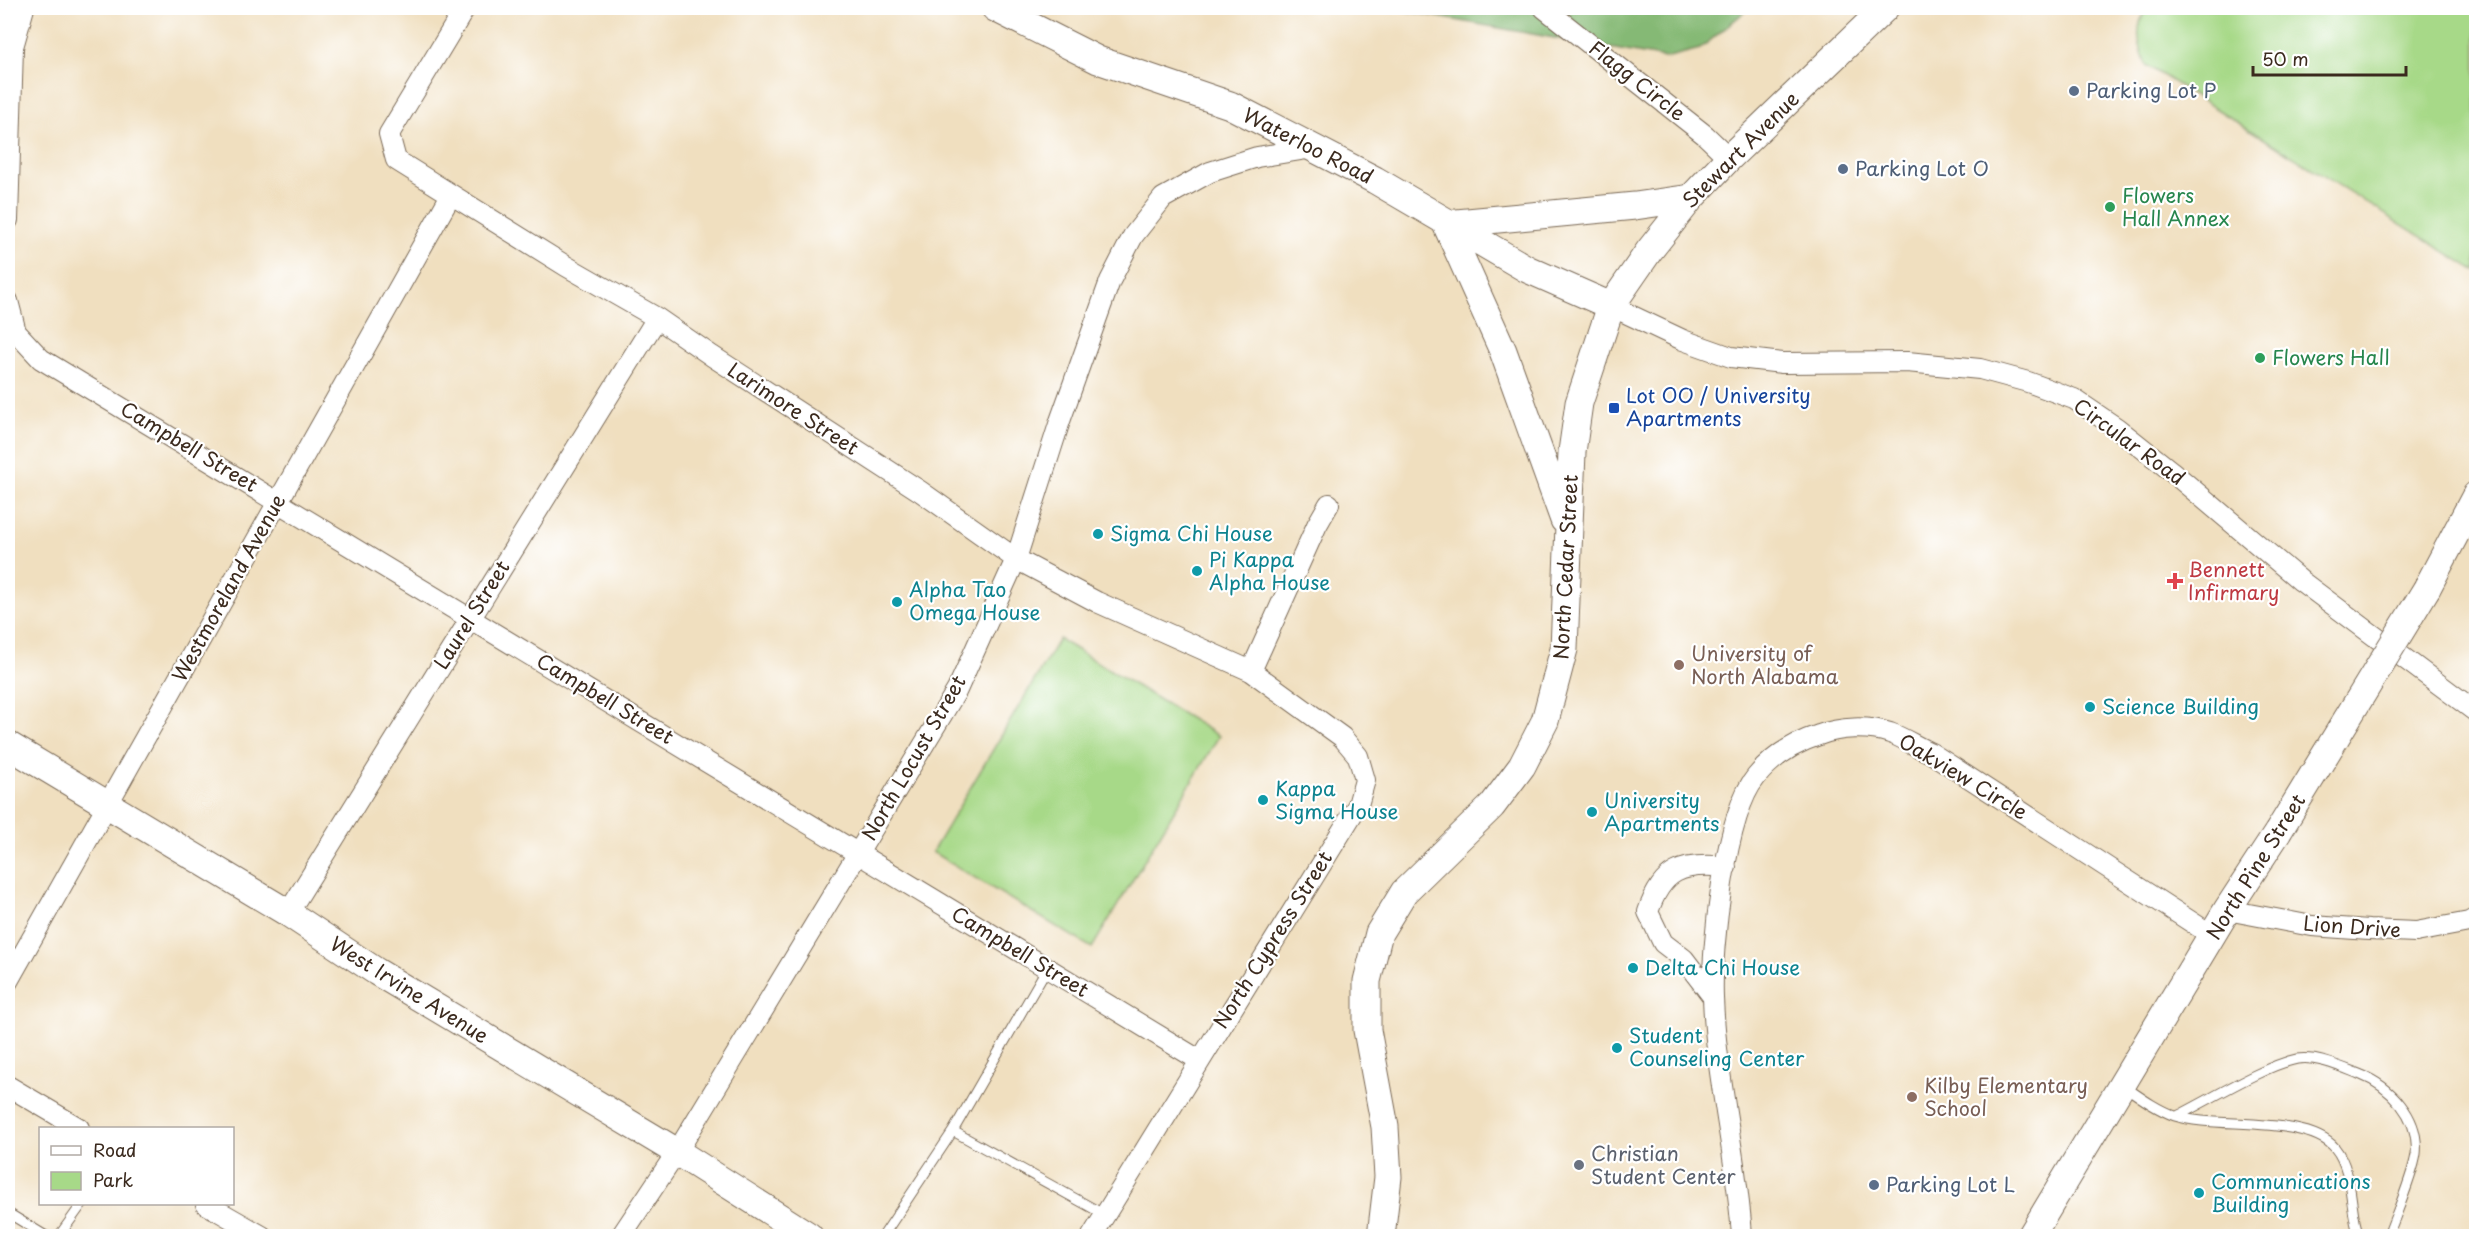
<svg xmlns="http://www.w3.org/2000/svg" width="2484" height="1244" viewBox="0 0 2484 1244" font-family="'Playpen Sans',sans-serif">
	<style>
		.green { fill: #a7d988; stroke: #718253; stroke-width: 1.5 }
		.forest { fill: #85b974; stroke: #607249; stroke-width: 1.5 }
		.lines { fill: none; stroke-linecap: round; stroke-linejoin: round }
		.lane-casing { stroke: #7a6956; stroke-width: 11 }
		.street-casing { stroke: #7a6956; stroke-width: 22 }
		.secondary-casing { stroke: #7a6956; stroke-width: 29 }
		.lane { stroke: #fff; stroke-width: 9 }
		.street { stroke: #fff; stroke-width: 20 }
		.secondary { stroke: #fff; stroke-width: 27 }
		.secondary-bridge-casing { stroke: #7a6956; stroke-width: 29; stroke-linecap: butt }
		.secondary-bridge { stroke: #fff; stroke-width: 27 }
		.service-dot { fill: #5c6f8a; stroke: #fff; stroke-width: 2 }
		.leisure-dot { fill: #2e9e5b; stroke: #fff; stroke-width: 2 }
		.transit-dot { fill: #1a4fb4; stroke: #fff; stroke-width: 2 }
		.culture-dot { fill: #0f9aa8; stroke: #fff; stroke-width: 2 }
		.health-dot { fill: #e0444e; stroke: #fff; stroke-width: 2 }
		.education-dot { fill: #8d6e63; stroke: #fff; stroke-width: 2 }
		.worship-dot { fill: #6b7280; stroke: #fff; stroke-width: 2 }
		.labels { text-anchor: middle; stroke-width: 4.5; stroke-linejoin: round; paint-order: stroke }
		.street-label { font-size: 20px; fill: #3b2a1e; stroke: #fff }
		.service-label { font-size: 20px; fill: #4e5e75; stroke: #fff; text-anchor: start }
		.leisure-label { font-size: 20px; fill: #27864d; stroke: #fff; text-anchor: start }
		.transit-label { font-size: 20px; fill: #164399; stroke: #fff; text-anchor: start }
		.culture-label { font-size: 20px; fill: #0d838f; stroke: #fff; text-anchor: start }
		.health-label { font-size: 20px; fill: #be3a42; stroke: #fff; text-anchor: start }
		.education-label { font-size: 20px; fill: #785e54; stroke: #fff; text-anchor: start }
		.worship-label { font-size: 20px; fill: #5b616d; stroke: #fff; text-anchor: start }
	</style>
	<rect width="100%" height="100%" fill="#fff"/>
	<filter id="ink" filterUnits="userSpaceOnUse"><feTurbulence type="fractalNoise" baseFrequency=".0167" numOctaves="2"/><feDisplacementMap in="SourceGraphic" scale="12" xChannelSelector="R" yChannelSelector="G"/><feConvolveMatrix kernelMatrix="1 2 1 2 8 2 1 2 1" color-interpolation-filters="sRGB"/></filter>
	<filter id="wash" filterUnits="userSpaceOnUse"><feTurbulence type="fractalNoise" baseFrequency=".008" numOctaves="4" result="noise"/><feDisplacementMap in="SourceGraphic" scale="24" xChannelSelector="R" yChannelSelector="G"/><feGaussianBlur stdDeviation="1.35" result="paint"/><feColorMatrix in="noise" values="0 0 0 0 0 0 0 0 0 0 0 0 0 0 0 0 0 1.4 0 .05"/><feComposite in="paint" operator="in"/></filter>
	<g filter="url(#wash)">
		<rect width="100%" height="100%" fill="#f0dfbf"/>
		<path class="green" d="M2147 8H2476V271L2146 65C2138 43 2134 28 2147 8Z
			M1059 639 1219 736 1092 948 932 852Z"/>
		<path class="forest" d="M1389 8H1749L1700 49 1665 58Z"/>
	</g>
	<g filter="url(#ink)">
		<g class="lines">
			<g class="lane-casing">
				<path id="lane" d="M2124 1086C2140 1097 2156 1109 2175 1116 2215 1129 2307 1115 2335 1148 2354 1171 2349 1210 2359 1236
					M2177 1116C2209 1100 2264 1066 2297 1059 2317 1056 2341 1067 2359 1074 2390 1086 2420 1117 2416 1154 2413 1176 2396 1214 2388 1236
					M953 1131 1105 1215
					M8 1213 46 1236
					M59 1236 82 1204
					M883 1236 953 1131 1047 968"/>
			</g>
			<g class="street-casing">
				<path id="street" d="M465 8 389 134 396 160 566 266 657 318 712 356 920 491 1016 559 1097 602 1251 671 1342 737 1358 756 1365 780 1358 805 1092 1236
					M1544 8 1705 135 1729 158
					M8 220 13 47 24 8
					M8 301 16 332 41 359 1199 1060
					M1611 306 1683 340 1731 357 1782 363 1907 362 1980 369 2028 382 2074 399 2117 428 2171 471 2301 581 2476 712
					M1251 671 1317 525 1329 504
					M2227 910 2312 926 2369 930 2416 932 2469 922 2476 918
					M288 913 657 318
					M8 981 451 195
					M1713 997 1684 959 1663 943 1648 912C1662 870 1682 862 1726 867
					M8 1086 79 1128
					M206 1204 262 1236
					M621 1236 677 1152 957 690 1016 559 1060 421 1110 281 1133 236 1163 198 1210 172 1257 157 1313 148
					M1742 1236C1737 1156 1716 1078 1713 998 1711 948 1725 814 1756 777 1773 756 1794 743 1819 735 1840 727 1868 726 1890 733 1904 738 1917 747 1931 753L2213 936"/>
			</g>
			<g class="secondary-casing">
				<path id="secondary" d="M995 8 1098 60 1230 105 1375 180 1527 269 1611 306
					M1564 520 1503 351 1446 224 1635 206 1691 198
					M2427 588 2476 495
					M8 745 288 913 377 972 677 1152 809 1236
					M1381 1236 1388 1177 1385 1127 1367 1030V981L1379 933 1404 892 1492 806 1522 766 1545 721 1564 649 1572 452 1579 403 1611 306 1649 251 1691 198 1729 158 1885 8
					M2031 1236 2227 910 2278 832"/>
			</g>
			<use href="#lane" class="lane"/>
			<use href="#street" class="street"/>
			<use href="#secondary" class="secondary"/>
			<g class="secondary-bridge-casing">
				<path id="secondary-bridge" d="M2278 832 2427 588"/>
			</g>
			<use href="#secondary-bridge" class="secondary-bridge"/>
		</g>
	</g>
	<g class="service-dot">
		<circle cx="2074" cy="91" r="6"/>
		<circle cx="1843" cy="169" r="6"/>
		<circle cx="1874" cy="1185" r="6"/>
	</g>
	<g class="leisure-dot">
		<circle cx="2110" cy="207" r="6"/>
		<circle cx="2260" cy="358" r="6"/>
	</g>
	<rect class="transit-dot" x="1608" y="402" width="12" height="12" rx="3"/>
	<g class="culture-dot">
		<circle cx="1098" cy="534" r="6"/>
		<circle cx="1197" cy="571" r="6"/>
		<circle cx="897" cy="602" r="6"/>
		<circle cx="2090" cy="707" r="6"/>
		<circle cx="1263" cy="800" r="6"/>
		<circle cx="1592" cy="812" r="6"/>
		<circle cx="1633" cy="968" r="6"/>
		<circle cx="1617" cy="1048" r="6"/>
		<circle cx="2199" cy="1193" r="6"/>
	</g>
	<path class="health-dot" d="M2172 572h6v6h6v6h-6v6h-6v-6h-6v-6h6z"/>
	<g class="education-dot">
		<circle cx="1679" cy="665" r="6"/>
		<circle cx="1912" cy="1097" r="6"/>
	</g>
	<circle class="worship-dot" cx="1579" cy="1165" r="6"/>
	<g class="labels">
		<g class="street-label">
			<text transform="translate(1637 81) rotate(38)" y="7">Flagg Circle</text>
			<text transform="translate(1308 146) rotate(27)" y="7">Waterloo Road</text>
			<text transform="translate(1741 150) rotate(-45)" y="7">Stewart Avenue</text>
			<text transform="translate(793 409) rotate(33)" y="7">Larimore Street</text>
			<text transform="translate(2129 442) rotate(36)" y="7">Circular Road</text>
			<text transform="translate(189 447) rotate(31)" y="7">Campbell Street</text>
			<text transform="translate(1566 567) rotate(-87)" y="7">North Cedar Street</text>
			<text transform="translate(229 588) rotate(-61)" y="7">Westmoreland Avenue</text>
			<text transform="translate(472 615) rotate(-58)" y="7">Laurel Street</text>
			<text transform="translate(605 699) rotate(31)" y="7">Campbell Street</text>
			<text transform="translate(914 758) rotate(-60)" y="7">North Locust Street</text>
			<text transform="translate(1963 777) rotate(31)" y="7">Oakview Circle</text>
			<text transform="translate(2256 867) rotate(-58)" y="7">North Pine Street</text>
			<text transform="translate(2352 927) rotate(4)" y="7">Lion Drive</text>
			<text transform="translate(1273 940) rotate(-58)" y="7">North Cypress Street</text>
			<text transform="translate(1020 952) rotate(31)" y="7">Campbell Street</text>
			<text transform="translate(409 990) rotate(32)" y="7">West Irvine Avenue</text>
		</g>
		<g class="service-label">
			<text x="2086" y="98">Parking Lot P</text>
			<text x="1855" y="176">Parking Lot O</text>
			<text x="1886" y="1192">Parking Lot L</text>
		</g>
		<g class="leisure-label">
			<text x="2122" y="203">Flowers<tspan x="2122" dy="23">Hall Annex</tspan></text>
			<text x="2272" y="365">Flowers Hall</text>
		</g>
		<g class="transit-label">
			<text x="1626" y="403">Lot OO / University<tspan x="1626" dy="23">Apartments</tspan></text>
		</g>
		<g class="culture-label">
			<text x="1110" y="541">Sigma Chi House</text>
			<text x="1209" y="567">Pi Kappa<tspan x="1209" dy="23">Alpha House</tspan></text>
			<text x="909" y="597">Alpha Tao<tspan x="909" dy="23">Omega House</tspan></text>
			<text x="2102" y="714">Science Building</text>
			<text x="1275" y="796">Kappa<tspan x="1275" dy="23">Sigma House</tspan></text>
			<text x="1604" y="808">University<tspan x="1604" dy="23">Apartments</tspan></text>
			<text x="1645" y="975">Delta Chi House</text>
			<text x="1629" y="1043">Student<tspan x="1629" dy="23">Counseling Center</tspan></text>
			<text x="2211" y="1189">Communications<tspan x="2211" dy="23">Building</tspan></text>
		</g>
		<g class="health-label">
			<text x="2188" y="577">Bennett<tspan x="2188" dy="23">Infirmary</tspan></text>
		</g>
		<g class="education-label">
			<text x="1691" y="661">University of<tspan x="1691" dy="23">North Alabama</tspan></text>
			<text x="1924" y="1093">Kilby Elementary<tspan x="1924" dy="23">School</tspan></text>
		</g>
		<g class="worship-label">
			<text x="1591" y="1161">Christian<tspan x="1591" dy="23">Student Center</tspan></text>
		</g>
	</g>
	<rect width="2484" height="1244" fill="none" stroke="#fff" stroke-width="30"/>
	<rect x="39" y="1127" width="195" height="78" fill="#ffffff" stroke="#b1aaa5" stroke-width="1.5"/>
	<rect x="51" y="1146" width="30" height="9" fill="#ffffff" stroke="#b1aaa5" stroke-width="1.5"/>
	<text x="93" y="1157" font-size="18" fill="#3b2a1e">Road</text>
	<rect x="51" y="1172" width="30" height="18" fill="#a7d988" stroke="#b1aaa5" stroke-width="1.5"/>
	<text x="93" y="1187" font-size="18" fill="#3b2a1e">Park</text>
	<path d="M2253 66v9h153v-9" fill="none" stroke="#3b2a1e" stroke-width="3"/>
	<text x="2262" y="66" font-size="18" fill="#3b2a1e" stroke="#ffffff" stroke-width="4.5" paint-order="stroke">50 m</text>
</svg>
